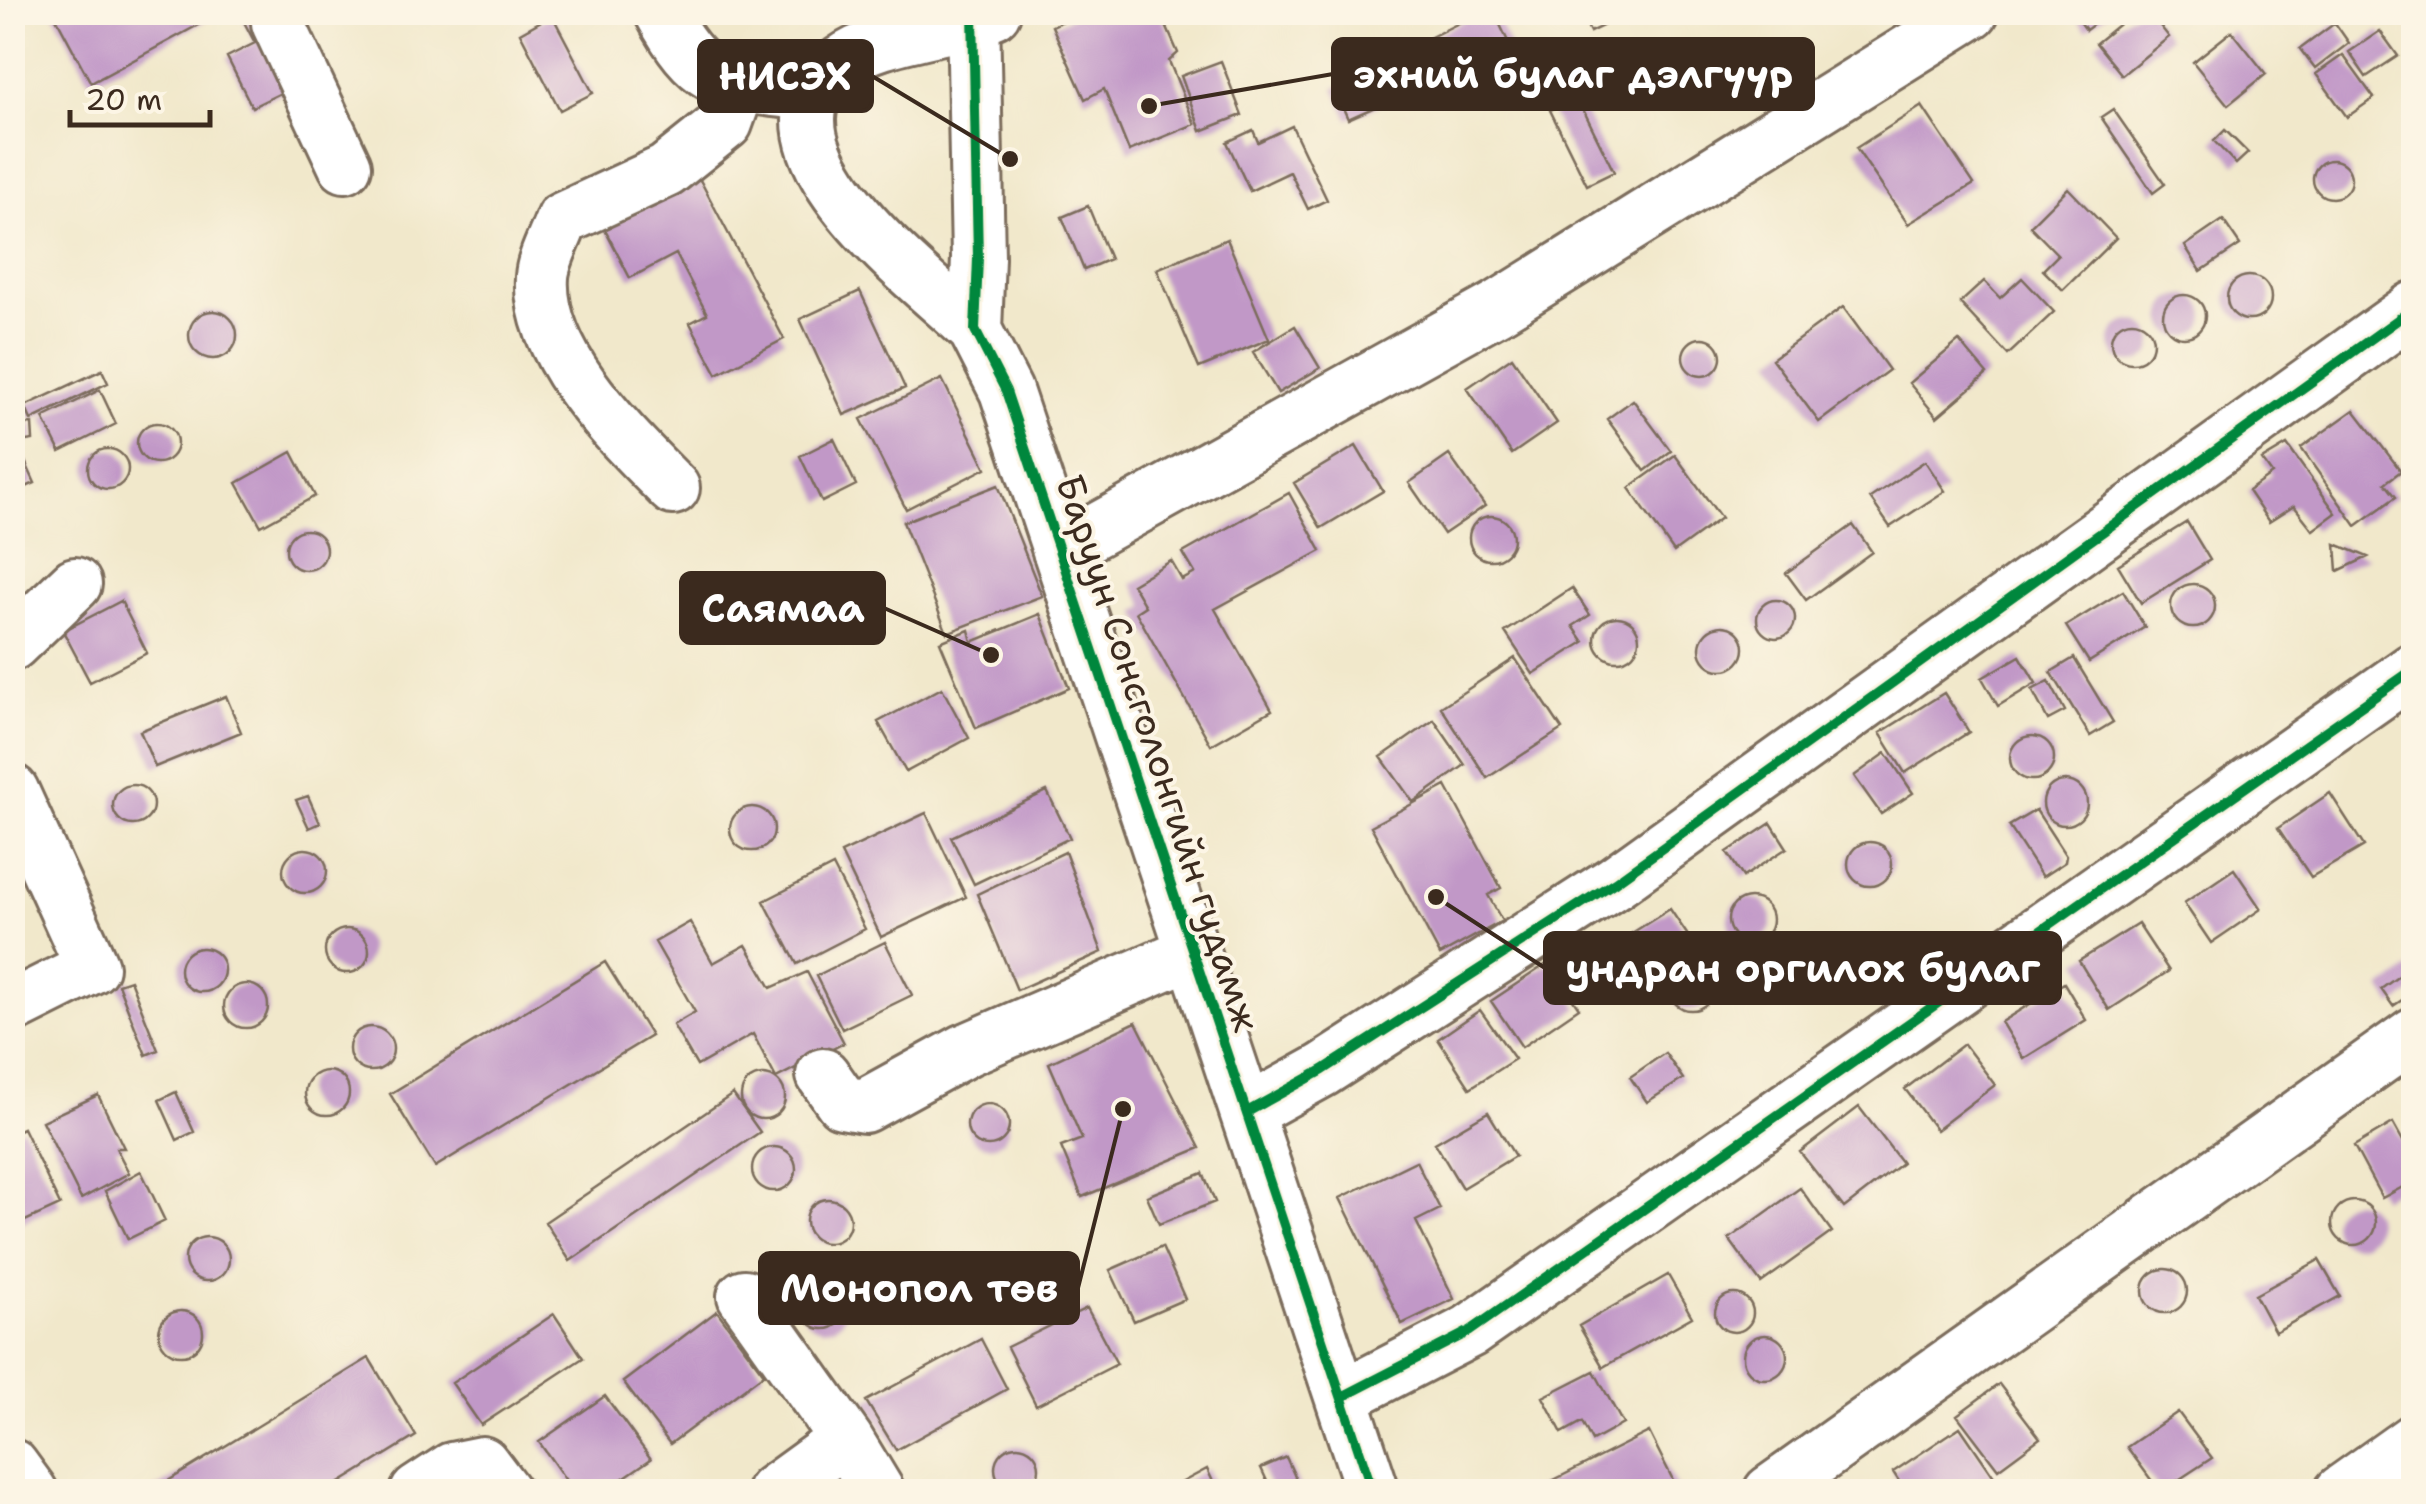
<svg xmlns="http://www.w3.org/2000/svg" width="2426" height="1504" viewBox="0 0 2426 1504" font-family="'Shantell Sans',sans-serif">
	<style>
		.building { fill: #c198c7 }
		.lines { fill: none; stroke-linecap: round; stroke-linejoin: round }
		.minor-casing { stroke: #7b6c5b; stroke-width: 58 }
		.minor { stroke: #fff; stroke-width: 52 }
		.cycleway-casing { stroke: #fcf5e5; stroke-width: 16 }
		.cycleway { stroke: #00873e; stroke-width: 10 }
		.labels { text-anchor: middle; stroke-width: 8; stroke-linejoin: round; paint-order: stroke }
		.street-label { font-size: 38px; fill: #3b2a1e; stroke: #fcf5e5 }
		.leader { fill: none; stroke: #3b2a1e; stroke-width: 4 }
		.callout-dot { fill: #3b2a1e; stroke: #fcf5e5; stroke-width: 4 }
		.callout { fill: #3b2a1e; stroke: #3b2a1e; stroke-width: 4 }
		.callout-label { font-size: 40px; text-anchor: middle; font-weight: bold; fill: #fff }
	</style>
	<rect width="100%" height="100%" fill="#fcf5e5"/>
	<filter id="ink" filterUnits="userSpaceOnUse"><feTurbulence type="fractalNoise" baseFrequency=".01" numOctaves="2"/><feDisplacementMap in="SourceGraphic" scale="20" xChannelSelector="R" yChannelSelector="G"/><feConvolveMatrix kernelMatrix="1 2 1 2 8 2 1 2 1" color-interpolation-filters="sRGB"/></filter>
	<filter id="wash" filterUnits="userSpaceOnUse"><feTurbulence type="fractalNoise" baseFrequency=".0048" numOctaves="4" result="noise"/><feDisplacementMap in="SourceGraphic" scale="40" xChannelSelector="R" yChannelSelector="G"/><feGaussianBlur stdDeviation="2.25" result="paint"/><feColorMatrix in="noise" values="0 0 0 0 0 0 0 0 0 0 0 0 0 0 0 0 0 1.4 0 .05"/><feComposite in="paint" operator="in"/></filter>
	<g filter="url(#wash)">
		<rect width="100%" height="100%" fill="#f1e8cb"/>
		<g id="blocks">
			<path class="building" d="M53 12H208L211 18 91 83Z
				M258 12 297 85 252 107 227 57 255 43 243 20Z
				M1082 12H1160L1178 53 1169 61 1195 124 1129 151 1104 89 1085 99 1052 26Z
				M1481 12H1494L1512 50 1416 95 1413 90 1348 119 1334 88 1397 59 1395 55Z
				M1581 12H1611L1615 20 1590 32Z
				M2081 12H2110L2086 30 2076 16Z
				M2134 12H2149L2169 37 2122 75 2096 43Z
				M552 15 593 93 560 110 520 33Z
				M2335 23 2349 43 2315 69 2300 49Z
				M2232 31 2266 74 2228 105 2193 62Z
				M2380 31 2398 56 2366 77 2349 52Z
				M2343 55 2374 98 2347 117 2316 74Z
				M1221 61 1242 115 1201 131 1181 76Z
				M1577 97 1614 172 1587 185 1550 110Z
				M1922 106 1974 184 1908 224 1856 148Z
				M2113 109 2165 184 2153 193 2101 117Z
				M1292 126 1327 200 1308 209 1290 172 1250 191 1227 142 1253 130 1258 142Z
				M2225 130 2248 153 2236 164 2214 141Z
				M2313 179a19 19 0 1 1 38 0a19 19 0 1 1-38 0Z
				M699 178 784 339 717 374 690 323 707 314 676 254 630 278 604 228Z
				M2068 188 2116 238 2063 290 2043 270 2058 255 2030 226Z
				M1088 206 1110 259 1084 270 1062 217Z
				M2223 220 2240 245 2201 271 2185 246Z
				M1227 239 1269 339 1199 368 1157 269Z
				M2227 298a22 22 0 1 1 44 0a22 22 0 1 1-44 0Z
				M2022 278 2054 312 2008 355 1960 303 1984 281 2000 298Z
				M860 291 905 388 844 415 800 319Z
				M2163 316a21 21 0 1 1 42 0a21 21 0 1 1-42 0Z
				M1843 307 1889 370 1819 422 1772 359Z
				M189 335a24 24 0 1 1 48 0a24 24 0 1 1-48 0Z
				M2111 342a21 21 0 1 1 42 0a21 21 0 1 1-42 0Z
				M1295 326 1320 368 1278 393 1253 352Z
				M1683 357a19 19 0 1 1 38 0a19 19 0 1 1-38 0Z
				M1959 341 1987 374 1937 417 1909 383Z
				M1512 357 1557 423 1512 454 1467 388Z
				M102 370 108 383 31 420 25 406Z
				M942 379 986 468 906 509 861 419Z
				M100 390 116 424 60 452 43 418Z
				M1633 400 1671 451 1645 471 1607 419Z
				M2354 410 2401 471 2385 483 2396 497 2356 526 2301 448Z
				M137 443a20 20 0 1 1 40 0a20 20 0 1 1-40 0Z
				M32 424 33 440 12 443V426Z
				M834 439 856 485 822 502 800 456Z
				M2287 445 2336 513 2313 530 2294 506 2269 522 2248 491 2272 474 2262 460Z
				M1356 446 1383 491 1321 528 1294 483Z
				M19 448 35 483 12 493V451Z
				M88 469a20 20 0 1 1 40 0a20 20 0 1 1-40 0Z
				M292 452 315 496 261 526 237 483Z
				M1449 455 1485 506 1444 534 1409 483Z
				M1675 455 1721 518 1674 552 1629 488Z
				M1925 461 1945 491 1890 527 1870 498Z
				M998 485 1042 596 947 633 903 522Z
				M1289 493 1321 551 1215 609 1272 710 1211 745 1136 612 1145 606 1132 584 1171 561 1182 580 1195 573 1183 553Z
				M1469 538a22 22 0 1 1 44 0a22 22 0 1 1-44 0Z
				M2187 522 2210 560 2141 603 2118 565Z
				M1853 525 1872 552 1806 600 1786 573Z
				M286 550a20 20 0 1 1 40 0a20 20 0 1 1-40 0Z
				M2336 544 2368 557 2338 571Z
				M2171 606a22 22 0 1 1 44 0a22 22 0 1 1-44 0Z
				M1572 588 1590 615 1573 626 1584 642 1533 674 1505 632Z
				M2123 591 2145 627 2089 662 2066 626Z
				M1757 619a19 19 0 1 1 38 0a19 19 0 1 1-38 0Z
				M121 601 147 653 90 682 63 631Z
				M1040 614 1069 688 976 728 940 642 969 630 972 642Z
				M1595 639a22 22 0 1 1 44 0a22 22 0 1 1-44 0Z
				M1700 648a22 22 0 1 1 44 0a22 22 0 1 1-44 0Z
				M2020 656 2036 683 1998 706 1982 678Z
				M1515 658 1562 729 1487 778 1441 707Z
				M2074 658 2113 722 2090 736 2051 672Z
				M2049 681 2065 711 2048 720 2032 690Z
				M942 688 969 738 906 772 878 722Z
				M1944 693 1969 732 1905 773 1880 733Z
				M226 696 241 732 155 767 140 731Z
				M1434 720 1465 765 1413 802 1381 757Z
				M2010 758a22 22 0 1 1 44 0a22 22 0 1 1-44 0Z
				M1886 753 1913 793 1881 814 1854 776Z
				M2043 803a22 22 0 1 1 44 0a22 22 0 1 1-44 0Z
				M113 805a20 20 0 1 1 40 0a20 20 0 1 1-40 0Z
				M1446 786 1501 888 1488 895 1502 921 1440 955 1371 826Z
				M1047 791 1070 838 974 884 951 837Z
				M2330 793 2364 846 2311 877 2278 828Z
				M308 796 320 823 309 828 296 800Z
				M730 829a22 22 0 1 1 44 0a22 22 0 1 1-44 0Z
				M2036 810 2066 856 2065 862 2042 877 2009 826Z
				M926 813 966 897 881 937 841 853Z
				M1771 823 1787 848 1743 877 1727 852Z
				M1848 864a22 22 0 1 1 44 0a22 22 0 1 1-44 0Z
				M283 871a22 22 0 1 1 44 0a22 22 0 1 1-44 0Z
				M1065 852 1102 952 1017 990 977 894Z
				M833 866 865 929 797 964 764 901Z
				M2234 869 2261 909 2211 943 2184 903Z
				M1728 920a22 22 0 1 1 44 0a22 22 0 1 1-44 0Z
				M1670 909 1699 952 1645 986 1616 943Z
				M690 922 713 963 746 945 771 988 807 972 844 1043 776 1078 753 1034 697 1066 673 1025 695 1012 655 942Z
				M2138 924 2169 971 2109 1010 2079 961Z
				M325 951a22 22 0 1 1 44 0a22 22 0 1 1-44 0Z
				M885 942 912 995 842 1029 816 976Z
				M180 970a22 22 0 1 1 44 0a22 22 0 1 1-44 0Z
				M605 962 651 1036 435 1167 390 1094Z
				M1548 963 1579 1008 1522 1047 1491 1001Z
				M2414 965V992L2393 1006 2381 989Z
				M1669 988a22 22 0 1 1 44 0a22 22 0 1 1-44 0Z
				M130 980 158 1050 146 1055 118 984Z
				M2064 983 2086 1020 2023 1059 2001 1022Z
				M224 1006a22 22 0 1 1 44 0a22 22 0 1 1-44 0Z
				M1480 1010 1515 1059 1470 1088 1438 1039Z
				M1136 1022 1200 1148 1082 1197 1061 1147 1082 1139 1049 1063Z
				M349 1049a22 22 0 1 1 44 0a22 22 0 1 1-44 0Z
				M1964 1044 1995 1085 1936 1130 1905 1089Z
				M1665 1053 1683 1079 1647 1102 1630 1077Z
				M305 1093a22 22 0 1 1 44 0a22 22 0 1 1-44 0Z
				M741 1097a22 22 0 1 1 44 0a22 22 0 1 1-44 0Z
				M176 1092 194 1132 177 1140 159 1100Z
				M733 1094 760 1132 570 1261 545 1222Z
				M98 1095 124 1148H116L129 1173 81 1199 42 1121Z
				M967 1125a21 21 0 1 1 42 0a21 21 0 1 1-42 0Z
				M1859 1107 1902 1163 1844 1208 1800 1152Z
				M1488 1112 1515 1156 1462 1188 1435 1143Z
				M2393 1123 2414 1161V1181L2382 1198 2354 1146Z
				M23 1128 60 1205 12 1227V1133Z
				M752 1169a22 22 0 1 1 44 0a22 22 0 1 1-44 0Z
				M1416 1161 1440 1209 1416 1221 1454 1299 1402 1324 1340 1198Z
				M141 1171 165 1221 128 1239 105 1191Z
				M1203 1173 1215 1202 1159 1224 1147 1196Z
				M1800 1188 1832 1232 1761 1283 1729 1239Z
				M806 1221a22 22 0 1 1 44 0a22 22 0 1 1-44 0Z
				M2332 1223a22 22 0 1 1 44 0a22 22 0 1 1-44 0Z
				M185 1259a22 22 0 1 1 44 0a22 22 0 1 1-44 0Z
				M1162 1247 1185 1299 1134 1321 1110 1270Z
				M2319 1260 2340 1296 2275 1332 2255 1295Z
				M2143 1291a22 22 0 1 1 44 0a22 22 0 1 1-44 0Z
				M1668 1275 1692 1317 1603 1367 1579 1326Z
				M802 1307a22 22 0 1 1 44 0a22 22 0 1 1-44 0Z
				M1715 1313a19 19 0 1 1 38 0a19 19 0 1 1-38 0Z
				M1087 1308 1117 1364 1036 1405 1007 1347Z
				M717 1311 764 1374 670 1444 623 1382Z
				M159 1333a22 22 0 1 1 44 0a22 22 0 1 1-44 0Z
				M554 1314 583 1358 481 1425 452 1383Z
				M1743 1357a22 22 0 1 1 44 0a22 22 0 1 1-44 0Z
				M981 1339 1007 1389 896 1450 866 1401Z
				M369 1358 416 1436 325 1492H150Z
				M1594 1371 1623 1424 1592 1441 1582 1422 1562 1433 1543 1397Z
				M1999 1384 2040 1438 1998 1469 1957 1415Z
				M605 1396 651 1459 603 1492H574L539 1442Z
				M2178 1412 2212 1458 2160 1492 2127 1447Z
				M1960 1427 2001 1487 1994 1492H1906L1893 1472Z
				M1649 1432 1679 1492H1530Z
				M995 1468a22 22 0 1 1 44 0a22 22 0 1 1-44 0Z
				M1286 1457 1302 1492H1272L1261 1468Z
				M1207 1469 1218 1492H1164Z"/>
		</g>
	</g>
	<g filter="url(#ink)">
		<use href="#blocks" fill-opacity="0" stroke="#7b6c5b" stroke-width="2.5"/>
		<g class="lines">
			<g class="minor-casing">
				<path id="minor" d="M282 12 278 23 345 166
					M661 12C705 94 730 83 815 95
					M973 12 978 258 975 330 1006 391 1373 1492
					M975 330C921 278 734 141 842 62 879 34 950 32 994 12
					M673 488C622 436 537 356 542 277 543 259 556 237 562 219L666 171 726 123 740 84
					M1059 551 1497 308 1972 12
					M12 644 75 584
					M12 791 92 967 12 1007
					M823 1075 842 1102 864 1106 966 1050 1192 952
					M1247 1112 1323 1070 1615 882 2414 308
					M744 1296 846 1439 773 1492
					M1342 1397 1470 1331 2414 669
					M846 1439 878 1492
					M12 1466 31 1492
					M417 1492 452 1469 482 1463 504 1492
					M1770 1492 2414 1034
					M2341 1492 2414 1440"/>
			</g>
			<use href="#minor" class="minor"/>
			<g class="cycleway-casing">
				<path id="cycleway" d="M973 12 978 258 975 330 1006 391 1373 1492
					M1247 1112 1323 1070 1615 882 2414 308
					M1342 1397 1470 1331 2414 669"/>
			</g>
			<use href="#cycleway" class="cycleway"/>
		</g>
	</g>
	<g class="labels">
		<g class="street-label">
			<text transform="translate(1158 753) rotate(72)" y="13">Баруун Сонсголонгийн гудамж</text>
		</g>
	</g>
	<path class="leader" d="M1149 106L1333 74M1010 159L872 76M991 655L884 608M1436 897L1545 968M1123 1109L1078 1288"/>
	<g class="callout-dot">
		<circle cx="1149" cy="106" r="10"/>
		<circle cx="1010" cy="159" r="10"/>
		<circle cx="991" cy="655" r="10"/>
		<circle cx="1436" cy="897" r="10"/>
		<circle cx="1123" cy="1109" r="10"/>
	</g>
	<g class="callout">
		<rect x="1333" y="39" width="480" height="70" rx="10"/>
		<rect x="699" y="41" width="173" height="70" rx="10"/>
		<rect x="681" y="573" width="203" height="70" rx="10"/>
		<rect x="1545" y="933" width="515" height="70" rx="10"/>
		<rect x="760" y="1253" width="318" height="70" rx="10"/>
	</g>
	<g class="callout-label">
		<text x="1573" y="88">эхний булаг дэлгүүр</text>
		<text x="785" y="90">НИСЭХ</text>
		<text x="783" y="622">Саямаа</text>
		<text x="1803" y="982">ундран оргилох булаг</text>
		<text x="919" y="1302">Монопол төв</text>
	</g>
	<rect width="2426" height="1504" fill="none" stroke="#fcf5e5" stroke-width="50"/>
	<path d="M70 110v15h140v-15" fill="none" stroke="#3b2a1e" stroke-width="5"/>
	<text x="85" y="110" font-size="30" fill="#3b2a1e" stroke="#fcf5e5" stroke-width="8" paint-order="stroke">20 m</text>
</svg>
